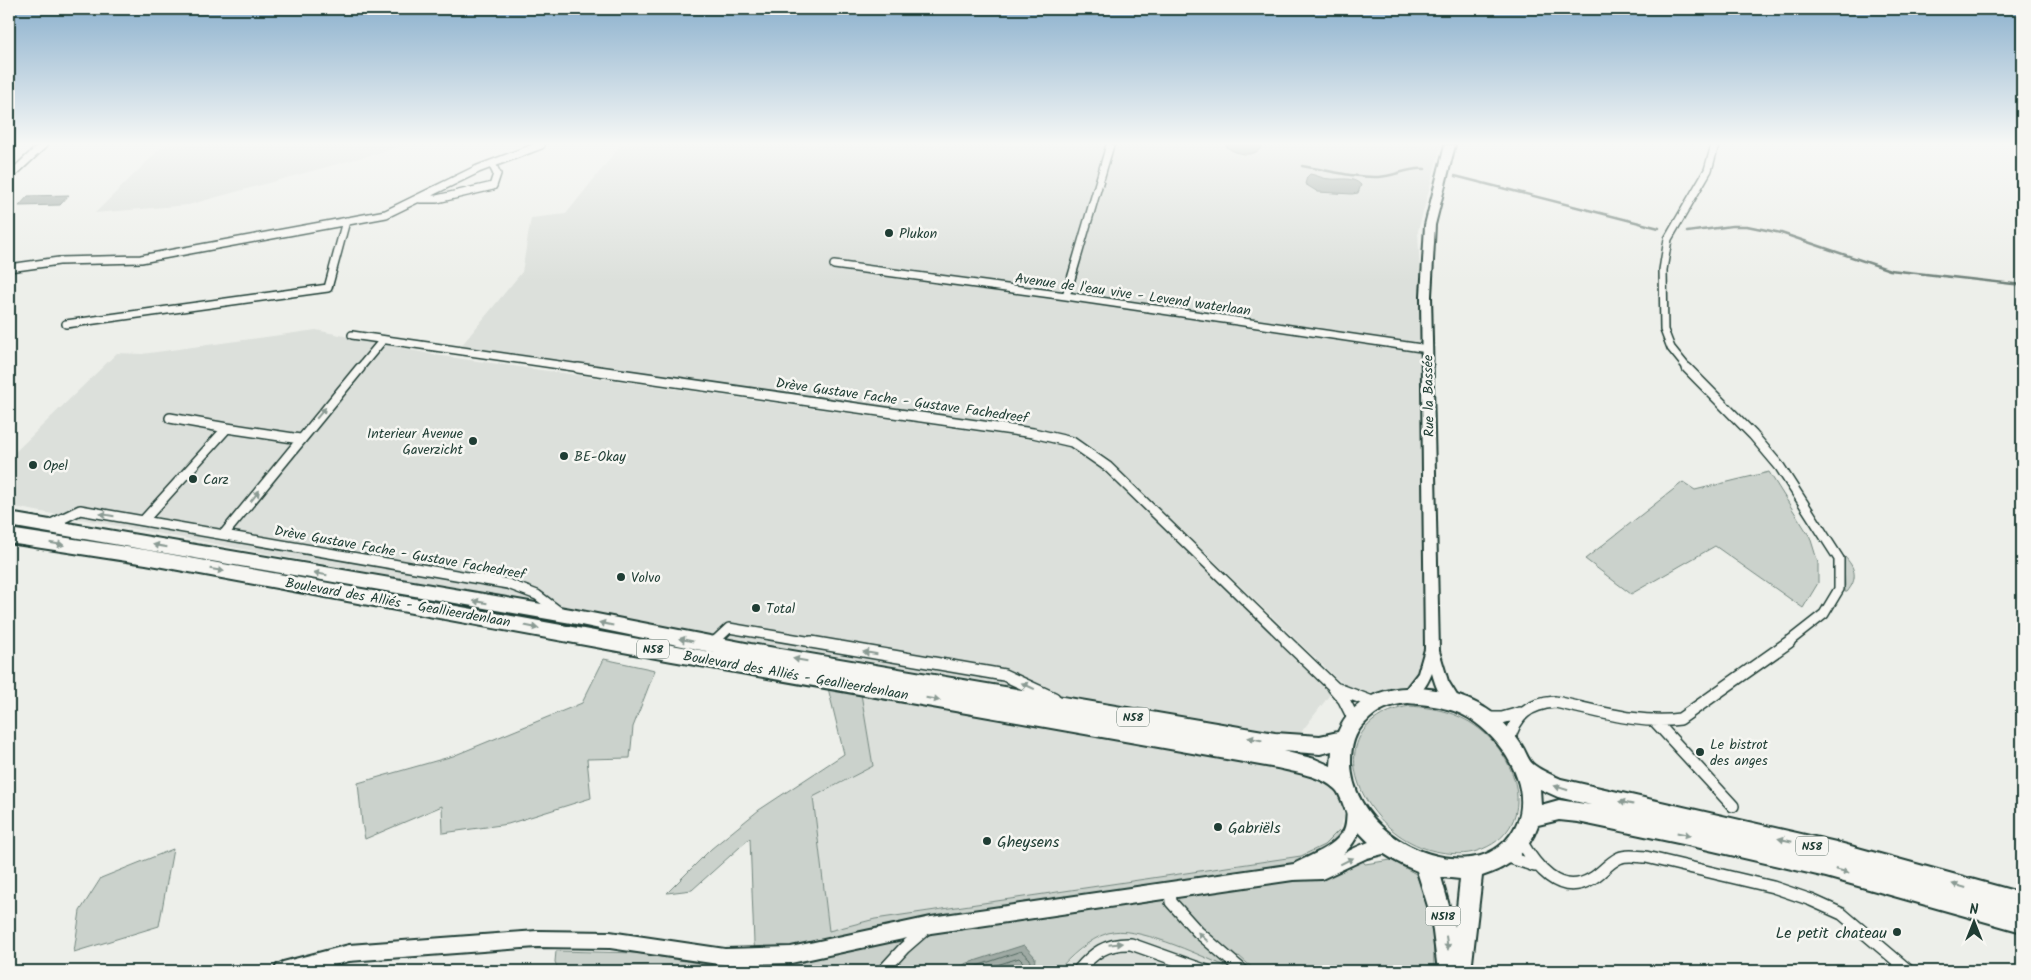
<svg xmlns="http://www.w3.org/2000/svg" width="2031" height="980" viewBox="0 0 2031 980" font-family="Kalam,sans-serif">
	<style>
		.built { fill: #dce0db }
		.green { fill: #cbd2cc; stroke: #758880 }
		.water { fill: #9faaa4; stroke: #6c7e77 }
		.lines { fill: none; stroke-linecap: round; stroke-linejoin: round }
		.shore { stroke: #526961; stroke-width: 1 }
		.stream { stroke: #6c7e77; stroke-width: 2.5 }
		.street-far2-casing { stroke: #1f3d34; stroke-width: 10 }
		.street-far1-casing { stroke: #1f3d34; stroke-width: 12 }
		.street-casing { stroke: #1f3d34; stroke-width: 14 }
		.secondary-casing { stroke: #1f3d34; stroke-width: 4 }
		.highway-casing { stroke: #1f3d34; stroke-width: 4 }
		.street-far2 { stroke: #f6f6f2; stroke-width: 7 }
		.street-far1 { stroke: #f6f6f2; stroke-width: 9 }
		.street { stroke: #f6f6f2; stroke-width: 11 }
		.secondary { fill: #f6f6f2; fill-rule: evenodd }
		.highway { fill: #f6f6f2; fill-rule: evenodd }
		.oneway { fill: #8a9a93 }
		.poi-dot { fill: #1f3d34; stroke: #f6f6f2; stroke-width: 2 }
		.labels { text-anchor: middle; stroke-width: 5; stroke-linejoin: round; paint-order: stroke }
		.shield { fill: #f6f6f2; stroke: #60746d; stroke-width: 1 }
		.shield-label { font-size: 12px; font-weight: bold; fill: #1f3d34 }
		.poi-label { font-size: 14px; fill: #1f3d34; stroke: #f6f6f2; text-anchor: start }
		.street-label { font-size: 14px; fill: #1f3d34; stroke: #f6f6f2 }
		.near-poi-label { font-size: 16px; fill: #1f3d34; stroke: #f6f6f2; text-anchor: start }
	</style>
	<rect width="100%" height="100%" fill="#edefea"/>
	<filter id="ink" filterUnits="userSpaceOnUse"><feTurbulence type="fractalNoise" baseFrequency=".02" numOctaves="2"/><feDisplacementMap in="SourceGraphic" scale="10" xChannelSelector="R" yChannelSelector="G"/><feConvolveMatrix kernelMatrix="1 2 1 2 8 2 1 2 1" color-interpolation-filters="sRGB"/></filter>
	<g filter="url(#ink)">
		<path class="built" d="M164 145H407L188 205 95 213Z
			M621 145H1441L1418 231 1423 336 1425 663 1410 684 1375 693H1362L1354 691 1336 678 1108 459 1086 443 1070 436 1054 432 461 346 522 272 531 218 566 214Z
			M316 330 435 355 1065 444 1094 463 1335 688 1299 735 677 629 9 506V458L117 353 142 354Z
			M861 694 1297 772 1331 787 1341 801 1344 817 1339 830 1324 845 1301 856 875 919 829 931 813 797 873 766Z
			M1127 931 1239 956 1256 971H1057L1091 941 1110 932Z"/>
		<path class="green" d="M1769 472 1810 537 1818 563V583L1803 608 1715 546 1631 594 1585 559 1683 482 1695 490Z
			M1844 556C1856 568 1858 579 1847 592H1845Z
			M604 659 655 670 633 727 630 758 587 759 591 798 508 824 443 833 442 806 365 839 362 823 358 783 453 756 582 703Z
			M828 688 861 694 873 766 813 797 829 931 875 919 1301 856 1324 845 1339 830 1365 864 1391 860 1416 874 1433 919 1434 971H1256L1239 956 1225 966C1199 955 1134 924 1108 933 1089 939 1070 957 1057 971H559L555 962 556 951 637 953 722 967 757 964 754 943 750 838 692 890 667 893 711 849 759 810 844 754Z
			M1410 706C1435 708 1456 712 1477 727 1520 758 1540 830 1477 851 1466 855 1452 854 1440 852 1362 840 1309 723 1410 706Z
			M173 849 159 926 74 952 80 911 101 878Z"/>
		<path class="water" d="M1225 145H1263C1256 159 1234 155 1225 145Z
			M1310 174C1317 175 1323 179 1330 179 1340 180 1353 176 1361 185L1358 193 1352 194 1318 192 1305 184 1307 177Z
			M69 195 60 205 19 206 28 196Z
			M1024 945 1035 957 1034 971H953L965 964Z"/>
		<g class="lines">
			<path class="shore" d="M962 971 1021 951 1030 959 1029 971
				M978 971 1019 958 1023 962V971"/>
			<path class="stream" d="M1302 166C1327 170 1354 178 1379 177 1395 176 1410 167 1425 169
				M1455 176 1659 228
				M1687 232 1732 226H1747L1781 233 1890 270 2022 285"/>
			<g class="street-far2-casing">
				<path id="street-far2" d="M9 177 43 145
					M420 199H437L493 186 497 174 492 164
					M834 265 1066 296 1428 349
					M9 268 59 261 141 259 386 214 478 169 541 145
					M1066 296 1110 145
					M66 324 328 288 346 221
					M352 335 587 369
					M359 369 383 340
					M1688 369 1671 348 1664 330 1663 270 1668 239 1708 170 1715 145"/>
			</g>
			<g class="street-far1-casing">
				<path id="street-far1" d="M578 368 1033 433 1072 442 1108 467 1289 643
					M1687 368 1753 435 1780 467 1839 559V589L1824 614 1787 643
					M170 418 227 428
					M143 521 227 428 300 439
					M47 526 80 510 508 584 537 595 561 613
					M224 534 360 368
					M713 643 729 628 818 643"/>
			</g>
			<g class="street-casing">
				<path id="street" d="M811 642 1004 675 1054 698
					M1287 642 1335 688 1375 703
					M712 644 714 642
					M1333 687 1344 700 1354 720
					M1486 718H1502L1520 713
					M1654 720 1733 806
					M1509 741C1515 715 1529 704 1555 702 1595 710 1639 725 1680 719L1789 642
					M1521 841C1535 865 1559 898 1591 879 1601 874 1608 863 1619 858 1627 854 1638 857 1646 857L1773 887 1811 900 1842 914 1909 971
					M1505 856 1535 866
					M1170 891 1171 902 1198 932 1243 971
					M727 958 744 971
					M883 971 904 948 927 928
					M1078 971C1093 953 1106 943 1131 944L1207 971"/>
			</g>
			<g class="secondary-casing">
				<path id="secondary" d="M1445 145H1455L1435 225 1431 296 1439 651 1448 681 1461 702 1459 707 1454 708C1442 704 1435 685 1432 673 1427 685 1420 697 1408 701L1403 700 1401 695 1418 673 1425 649 1421 296 1425 225Z
					M1354 801 1359 803C1367 821 1357 842 1343 854 1357 847 1379 834 1395 841L1397 846 1395 851 1367 858 1322 879 1293 880 931 933 791 963 725 965 610 948 537 947 349 961 313 971H274L277 965 283 962 349 945 537 931 610 932 725 949 791 947 931 917 1294 864C1310 855 1334 848 1344 830 1348 822 1345 811 1349 803Z"/>
			</g>
			<g class="highway-casing">
				<path id="highway" d="M9 513 571 609 751 644 1275 733 1320 736 1338 732C1358 686 1409 681 1453 694 1466 698 1480 704 1491 712 1503 721 1514 733 1522 746 1526 752 1528 761 1534 765 1542 771 1552 775 1561 779L1836 842 2022 893V932L1826 877 1683 844 1578 822 1559 820 1538 825C1528 853 1510 867 1482 876L1471 971H1438L1431 916 1417 871C1390 860 1362 842 1348 816 1344 809 1341 794 1335 789 1322 776 1294 772 1277 768L672 661 146 564 9 543V529L146 550 716 653 571 623 9 526ZM1408 703C1432 705 1457 708 1476 723 1511 749 1540 803 1506 840 1497 850 1483 857 1470 858 1416 864 1350 819 1351 761 1351 747 1354 733 1365 723 1378 709 1390 705 1408 703ZM1283 751 1320 754 1332 751 1331 766 1315 759ZM1540 789 1558 797 1591 805 1559 800 1541 805ZM1441 877 1460 879 1455 927Z"/>
			</g>
			<use href="#street-far2" class="street-far2"/>
			<use href="#street-far1" class="street-far1"/>
			<use href="#street" class="street"/>
			<use href="#secondary" class="secondary"/>
			<use href="#highway" class="highway"/>
		</g>
		<defs><path id="oneway-solid" d="M-6-.8H1V-3.2L6.5 0L1 3.2V.8H-6Z" transform="scale(1.25)"/></defs>
		<g class="oneway">
			<use href="#oneway-solid" transform="translate(321 413) rotate(-50)"/>
			<use href="#oneway-solid" transform="translate(255 496) rotate(-52)"/>
			<use href="#oneway-solid" transform="translate(107 515) rotate(-171)"/>
			<use href="#oneway-solid" transform="translate(57 544) rotate(10)"/>
			<use href="#oneway-solid" transform="translate(160 546) rotate(-170)"/>
			<use href="#oneway-solid" transform="translate(217 570) rotate(10)"/>
			<use href="#oneway-solid" transform="translate(320 574) rotate(-170)"/>
			<use href="#oneway-solid" transform="translate(480 602) rotate(-170)"/>
			<use href="#oneway-solid" transform="translate(606 624) rotate(-168)"/>
			<use href="#oneway-solid" transform="translate(532 627) rotate(11)"/>
			<use href="#oneway-solid" transform="translate(686 640) rotate(-169)"/>
			<use href="#oneway-solid" transform="translate(870 653) rotate(-171)"/>
			<use href="#oneway-solid" transform="translate(800 660) rotate(-170)"/>
			<use href="#oneway-solid" transform="translate(1028 686) rotate(-155)"/>
			<use href="#oneway-solid" transform="translate(933 699) rotate(10)"/>
			<use href="#oneway-solid" transform="translate(1255 739) rotate(-169)"/>
			<use href="#oneway-solid" transform="translate(1561 788) rotate(-162)"/>
			<use href="#oneway-solid" transform="translate(1626 803) rotate(-168)"/>
			<use href="#oneway-solid" transform="translate(1684 834) rotate(12)"/>
			<use href="#oneway-solid" transform="translate(1785 840) rotate(-167)"/>
			<use href="#oneway-solid" transform="translate(1347 861) rotate(-26)"/>
			<use href="#oneway-solid" transform="translate(1842 871) rotate(15)"/>
			<use href="#oneway-solid" transform="translate(1959 886) rotate(-164)"/>
			<use href="#oneway-solid" transform="translate(1203 937) rotate(-138)"/>
			<use href="#oneway-solid" transform="translate(1447 943) rotate(82)"/>
			<use href="#oneway-solid" transform="translate(1116 944) rotate(-6)"/>
		</g>
	</g>
	<linearGradient id="sky" x2="0" y2="1"><stop stop-color="#8bb0cd"/><stop offset="0.51" stop-color="#f7f8f6"/><stop offset="1" stop-color="#f7f8f6" stop-opacity="0"/></linearGradient>
	<rect width="2031" height="282" fill="url(#sky)"/>
	<g class="poi-dot">
		<circle cx="889" cy="233" r="5"/>
		<circle cx="473" cy="441" r="5"/>
		<circle cx="564" cy="456" r="5"/>
		<circle cx="33" cy="465" r="5"/>
		<circle cx="193" cy="479" r="5"/>
		<circle cx="621" cy="577" r="5"/>
		<circle cx="756" cy="608" r="5"/>
		<circle cx="1700" cy="752" r="5"/>
		<circle cx="1218" cy="827" r="5"/>
		<circle cx="987" cy="841" r="5"/>
		<circle cx="1897" cy="932" r="5"/>
	</g>
	<g class="labels">
		<g class="shield">
			<rect x="637" y="639.5" width="32" height="19" rx="4"/>
			<rect x="1117" y="707.5" width="32" height="19" rx="4"/>
			<rect x="1796" y="836.5" width="32" height="19" rx="4"/>
			<rect x="1425.5" y="906.5" width="35" height="19" rx="4"/>
		</g>
		<g class="shield-label">
			<text x="653" y="653">N58</text>
			<text x="1133" y="721">N58</text>
			<text x="1812" y="850">N58</text>
			<text x="1443" y="920">N518</text>
		</g>
		<g class="poi-label">
			<text x="899" y="238">Plukon</text>
			<text x="463" y="438" text-anchor="end">Interieur Avenue<tspan x="463" dy="16">Gaverzicht</tspan></text>
			<text x="574" y="461">BE-Okay</text>
			<text x="43" y="470">Opel</text>
			<text x="203" y="484">Carz</text>
			<text x="631" y="582">Volvo</text>
			<text x="766" y="613">Total</text>
			<text x="1710" y="749">Le bistrot<tspan x="1710" dy="16">des anges</tspan></text>
		</g>
		<g class="street-label">
			<text transform="translate(1133 294) rotate(8)" y="5">Avenue de l'eau vive - Levend waterlaan</text>
			<text transform="translate(1428 396) rotate(-91)" y="5">Rue la Bassée</text>
			<text transform="translate(902 400) rotate(8)" y="5">Drève Gustave Fache - Gustave Fachedreef</text>
			<text transform="translate(400 552) rotate(10)" y="5">Drève Gustave Fache - Gustave Fachedreef</text>
			<text transform="translate(398 602) rotate(10)" y="5">Boulevard des Alliés - Geallieerdenlaan</text>
			<text transform="translate(796 675) rotate(10)" y="5">Boulevard des Alliés - Geallieerdenlaan</text>
		</g>
		<g class="near-poi-label">
			<text x="1228" y="833">Gabriëls</text>
			<text x="997" y="847">Gheysens</text>
			<text x="1887" y="938" text-anchor="end">Le petit chateau</text>
		</g>
	</g>
	<rect width="2031" height="980" fill="none" stroke="#f6f6f2" stroke-width="30"/>
	<rect x="15" y="15" width="2001" height="950" fill="none" stroke="#1f3d34" stroke-width="2" filter="url(#ink)"/>
	<g transform="translate(1974 922)" stroke="#f6f6f2" stroke-width="4" paint-order="stroke">
	<path d="M0-4L9 19L0 12L-9 19Z" fill="#1f3d34"/>
	<text y="-8" font-size="14" font-weight="bold" text-anchor="middle" fill="#1f3d34">N</text>
	</g>
</svg>
